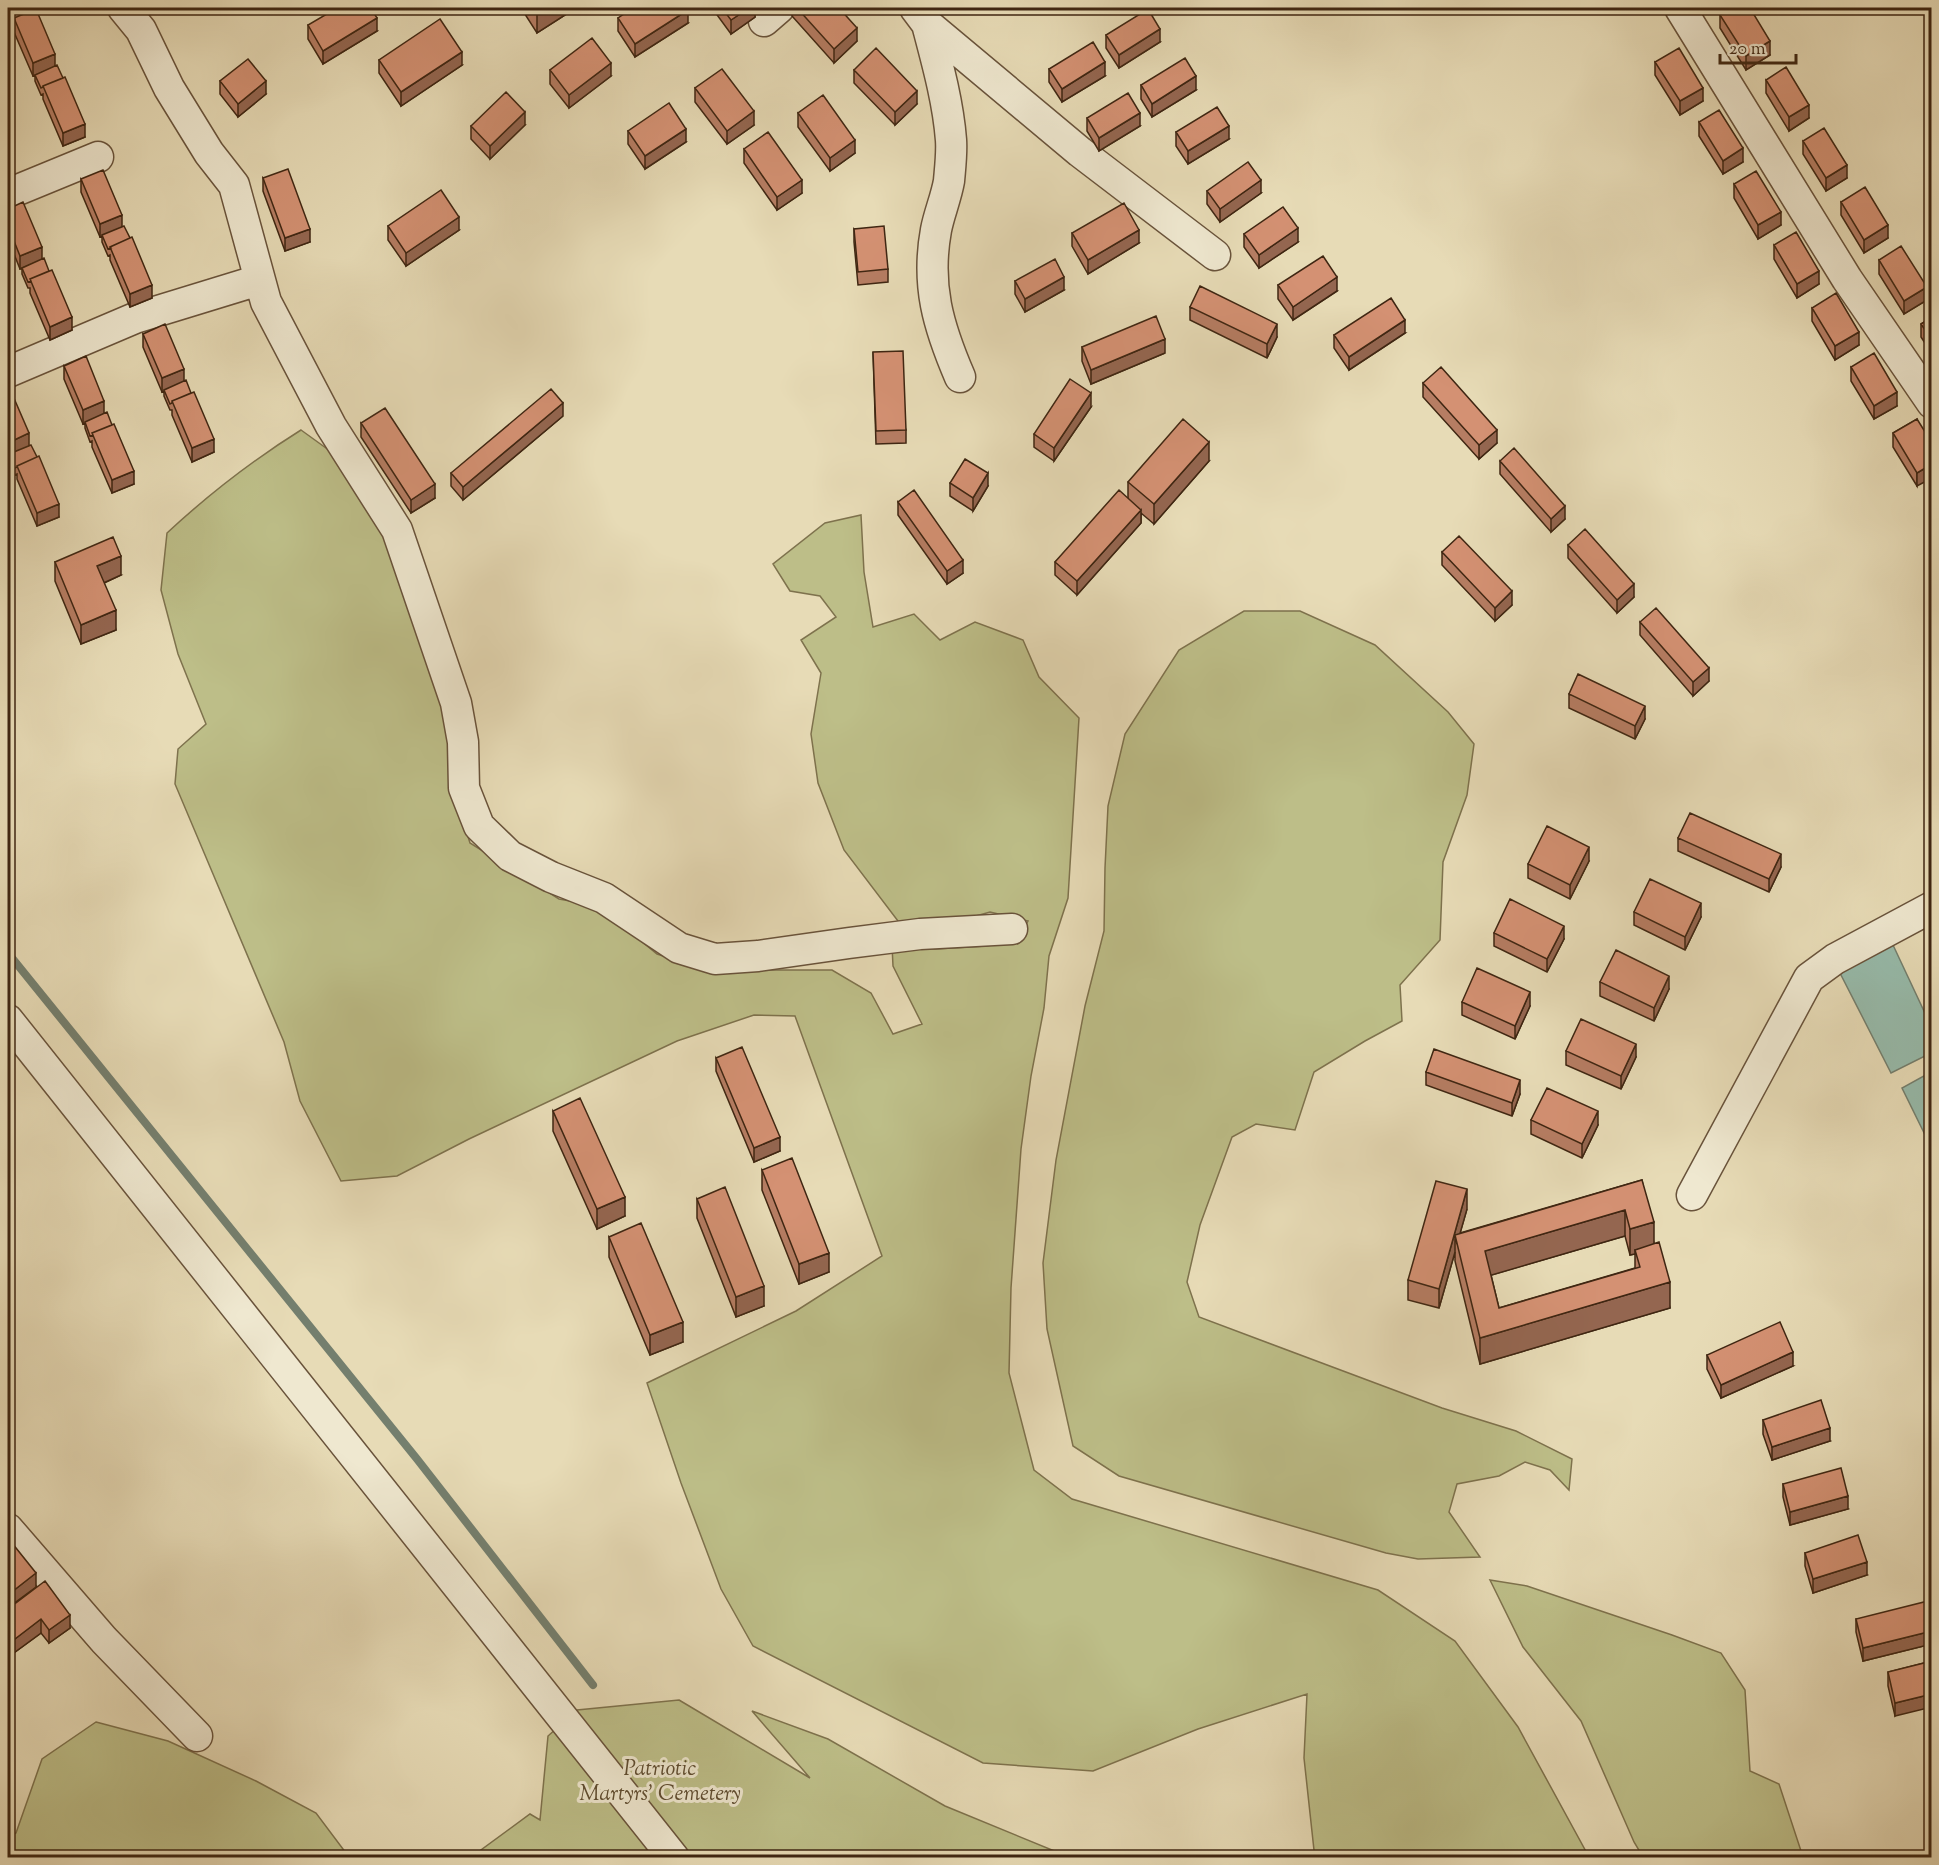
<svg xmlns="http://www.w3.org/2000/svg" width="1939" height="1865" viewBox="0 0 1939 1865" font-family="'Sorts Mill Goudy',serif">
	<style>
		.green { fill: #bdbe88; stroke: #7e724d; stroke-width: 1.5 }
		.water { fill: #97bbab; stroke: #747f6e; stroke-width: 1.5 }
		.lines { fill: none; stroke-linecap: round; stroke-linejoin: round }
		.stream { stroke: #747f6e; stroke-width: 8 }
		.minor-casing { stroke: #69533b; stroke-width: 33 }
		.minor { stroke: #efe8d0; stroke-width: 30 }
		.wall { fill: #b67d63; stroke: #3f2612; stroke-width: 1.5; fill-rule: evenodd }
		.shaded-wall { fill: #946650; stroke: #3f2612; stroke-width: 1.5 }
		.building { fill: #d49173; stroke: #3f2612; stroke-width: 1.5 }
		.labels { text-anchor: middle; stroke-width: 6; stroke-linejoin: round; paint-order: stroke }
		.park-label { font-size: 22px; font-style: italic; fill: #5e4c30; stroke: #efe8d0 }
	</style>
	<rect width="100%" height="100%" fill="#e7dbb6"/>
	<filter id="stains"><feTurbulence type="fractalNoise" baseFrequency=".00333" numOctaves="4"/><feColorMatrix values="0 0 0 0 .2 0 0 0 0 .09 0 0 0 0 .02 0 0 0 .5 -.17"/></filter>
	<radialGradient id="worn" r=".72"><stop offset=".6" stop-color="#630" stop-opacity="0"/><stop offset="1" stop-color="#630" stop-opacity=".3"/></radialGradient>
	<path class="green" d="M301 430 337 456 377 514 446 698 459 808 470 843 559 899 587 904 623 926 657 954 708 970H832L871 993 893 1034 922 1024 893 966 892 945 935 949 986 946 1016 941 1028 921 990 912 958 921 901 925 844 850 818 783 811 734 821 673 801 640 836 617 820 596 790 591 773 564 825 523 861 515 864 572 873 627 914 614 940 640 975 622 1023 640 1039 677 1079 718 1068 898 1049 956 1044 1008 1031 1076 1021 1149 1011 1288 1009 1373 1034 1470 1072 1499 1378 1590 1455 1641 1518 1727 1589 1857H1324L1314 1850 1304 1758 1307 1694 1198 1729 1093 1771 983 1763 753 1646 721 1589 681 1483 647 1383 796 1311 882 1256 795 1016 754 1015 677 1041 469 1139 397 1176 341 1181 300 1101 284 1042 175 784 178 749 206 724 178 654 161 590 167 533C209 494 253 460 301 430Z
		M1244 611H1300L1375 645 1448 712 1474 744 1467 795 1443 862 1440 940 1400 985 1402 1021 1365 1041 1314 1072 1295 1130 1256 1124 1232 1137 1200 1225 1187 1282 1199 1317 1442 1408 1516 1431 1572 1459 1569 1490 1550 1470 1525 1462 1499 1476 1457 1484 1449 1512 1480 1557 1418 1559 1386 1553 1119 1476 1073 1446 1047 1329 1043 1263 1056 1160 1085 1006 1104 931 1105 868 1108 806 1125 734 1179 650Z
		M1490 1580 1527 1586 1672 1635 1721 1653 1745 1690 1750 1771 1779 1784 1803 1857H1643L1634 1842 1581 1721 1523 1647Z
		M679 1700 810 1778 752 1711 828 1739 945 1806 1069 1857 470 1858 530 1814 540 1820 548 1736 577 1710Z
		M96 1722 168 1741 256 1781 316 1813 349 1857H8V1837L16 1833 42 1759Z"/>
	<path class="water" d="M1893 945 1931 1026V1053L1891 1073 1840 973Z
		M1931 1072V1147L1902 1088Z"/>
	<g class="lines">
		<path class="stream" d="M8 953 417 1459 593 1685"/>
		<g class="minor-casing">
			<path id="minor" d="M123 8 141 30 169 88 209 153 234 185 266 302 331 426 397 530 456 703 463 742 464 788 479 826 510 856 551 877 604 898 679 948 715 959 758 956 849 943 920 934 1012 929
				M915 8 927 24 1080 152 1215 255
				M1680 8 1847 279 1932 403
				M8 9 10 8
				M764 21 779 8
				M927 24C937 62 948 101 951 140 952 153 950 169 949 181 946 198 939 214 936 230 926 285 938 326 960 377
				M8 194 98 157
				M8 372 135 318 259 280
				M8 1020 674 1858
				M1692 1195 1809 978 1835 959 1932 907
				M8 1529 104 1640 197 1736"/>
		</g>
		<use href="#minor" class="minor"/>
	</g>
	<path class="wall" d="M521 8H576L537 33Z
		M712 8H755V17L731 34Z
		M792 8H839L857 41 834 63 792 16Z
		M1720 15 1770 55 1746 70 1720 28Z
		M14 18 55 66 85 137 63 146 43 99V94L41 95 35 81V75L33 76 14 32Z
		M618 18 688 23 635 57 618 31Z
		M308 25 377 31 323 64 308 39Z
		M1106 35 1160 42 1119 68 1106 48Z
		M379 60 462 65 401 106 379 73Z
		M1655 62 1703 101 1680 115 1655 75Z
		M1049 69 1105 76 1062 102 1049 82Z
		M550 70 611 76 569 108 550 84Z
		M854 70 917 104 895 125 854 83Z
		M1766 80 1809 118 1789 131 1766 93Z
		M220 81 266 94 238 117 220 94Z
		M1141 85 1196 90 1152 117 1141 99Z
		M695 88 754 125 727 144 695 102Z
		M798 113 855 153 830 171 798 127Z
		M1087 118 1140 126 1099 151 1087 131Z
		M1699 122 1743 162 1723 174 1699 136Z
		M525 125 490 159 471 139V126Z
		M628 131 686 142 645 169 628 144Z
		M1176 132 1229 139 1188 164 1176 146Z
		M1803 141 1847 178 1826 191 1803 154Z
		M744 149 802 193 777 210 744 163Z
		M263 178 310 242 285 251 263 191Z
		M81 179 122 227 152 298 130 307 110 260V255L108 256 102 242V236L100 237 81 192Z
		M1734 184 1781 225 1758 239 1734 198Z
		M1207 191 1261 193 1220 222 1207 204Z
		M1841 202 1888 238 1864 253 1841 215Z
		M8 209 42 259 72 330 50 340 30 293V288H28L22 274V269H20L8 239Z
		M388 226 459 230 406 266 388 240Z
		M854 229 888 269V282L858 285 854 242Z
		M1072 233 1139 243 1088 274 1072 246Z
		M1244 234 1298 242 1259 268 1244 247Z
		M1774 245 1819 284 1797 298 1774 259Z
		M1879 260 1927 300 1904 314 1879 274Z
		M1015 281 1064 290 1025 312 1015 294Z
		M1278 285 1337 291 1293 320 1278 299Z
		M1190 307 1277 337 1267 358 1190 320Z
		M1812 308 1859 345 1835 360 1812 321Z
		M1932 317V354L1921 337V324Z
		M1405 333 1349 370 1334 348V335Z
		M143 334 184 381 214 452 192 462 172 415V410H170L164 396V391L162 392 143 347Z
		M1082 347 1165 353 1091 384 1082 361Z
		M873 352 906 430V443L876 444Z
		M64 366 104 413 134 484 112 493 92 447V441L90 442 85 428V423L83 424 64 379Z
		M1851 367 1897 406 1874 419 1851 381Z
		M1423 383 1497 443 1479 459 1423 397Z
		M8 390 29 446 59 517 37 526 17 479V474L15 475 9 461V455L8 456Z
		M1091 407 1054 461 1034 447V434Z
		M563 416 463 500 451 486V473Z
		M1917 419V486L1893 447V433Z
		M361 423 435 498 411 513 361 437Z
		M1209 461 1154 524 1141 513V523L1077 595 1055 575V562L1128 498V482Z
		M1500 461 1565 519 1551 532 1500 474Z
		M950 483 988 486 973 511 950 496Z
		M1932 490V513L1927 507V493Z
		M898 502 963 573 947 584 898 515Z
		M1568 545 1634 597 1617 613 1568 558Z
		M1442 552 1512 605 1495 621 1442 565Z
		M55 562 121 575 104 583 116 630 81 644 55 581Z
		M1640 622 1709 681 1693 696 1640 635Z
		M1569 694 1645 719 1635 739 1569 708Z
		M1678 838 1781 867 1769 892 1678 851Z
		M1589 861 1570 899 1528 878V864Z
		M1634 912 1701 917 1685 950 1634 925Z
		M1494 933 1564 939 1547 972 1494 946Z
		M1600 982 1669 989 1654 1021 1600 996Z
		M1462 1002 1530 1006 1515 1039 1462 1015Z
		M1566 1051 1636 1057 1621 1089 1566 1065Z
		M716 1058 780 1151 754 1162 716 1071Z
		M1426 1072 1520 1094 1512 1116 1426 1085Z
		M553 1111 625 1216 597 1229 553 1131Z
		M1531 1120 1598 1125 1582 1158 1531 1134Z
		M762 1170 829 1272 799 1284 762 1190Z
		M1642 1180 1654 1244 1670 1308 1480 1364 1455 1261V1252L1439 1308 1408 1300V1280L1467 1209 1460 1233ZM1625 1236 1630 1255 1635 1254V1268L1499 1308 1491 1275Z
		M697 1199 764 1306 736 1317 697 1218Z
		M609 1237 683 1342 650 1355 609 1257Z
		M1707 1355 1793 1366 1721 1398 1707 1369Z
		M1763 1420 1830 1441 1772 1460 1763 1434Z
		M1783 1484 1848 1509 1790 1525 1783 1497Z
		M8 1538 36 1587 13 1604 8 1597Z
		M1805 1553 1867 1575 1813 1593 1805 1566Z
		M8 1609 70 1628 49 1643 41 1633 11 1655 8 1650Z
		M1932 1616V1644L1863 1661 1856 1632V1619Z
		M1932 1661 1895 1716 1888 1686V1672Z"/>
	<path class="shaded-wall" d="M537 8H576L537 33Z
		M749 8H755V17L731 34V20Z
		M688 10V23L635 57V44Z
		M377 18V31L323 64V51Z
		M857 28V41L834 63V49Z
		M1160 29V42L1119 68V55Z
		M1770 41V55L1746 70V56Z
		M462 52V65L401 106V92Z
		M55 54V67L33 76V63Z
		M1105 62V76L1062 102V89Z
		M611 63V76L569 108V95Z
		M1196 76V90L1152 117V104Z
		M266 81V94L238 117V104Z
		M1703 88V101L1680 115V101Z
		M917 91V104L895 125V112Z
		M1809 105V118L1789 131V117Z
		M754 111V125L727 144V131Z
		M525 112V125L490 159V146Z
		M1140 113V126L1099 151V138Z
		M85 124V137L63 146V133Z
		M1229 126V139L1188 164V151Z
		M686 129V142L645 169V156Z
		M855 140V153L830 171V158Z
		M1743 148V162L1723 174V161Z
		M1847 165V178L1826 191V178Z
		M802 180V193L777 210V197Z
		M1261 180V193L1220 222V209Z
		M1781 212V225L1758 239V225Z
		M122 215V228L100 237V224Z
		M459 217V230L406 266V253Z
		M1888 225V238L1864 253V240Z
		M1298 228V242L1259 268V255Z
		M310 229V242L285 251V238Z
		M1139 230V243L1088 274V260Z
		M42 247V260L20 269V256Z
		M1819 271V284L1797 298V284Z
		M1064 277V290L1025 312V299Z
		M1337 277V291L1293 320V307Z
		M152 285V298L130 307V294Z
		M1927 287V300L1904 314V301Z
		M72 317V330L50 340V327Z
		M1405 320V333L1349 370V357Z
		M1277 324V337L1267 358V344Z
		M1859 332V345L1835 360V346Z
		M1165 339V353L1091 384V370Z
		M184 369V382L162 392V378Z
		M1897 392V406L1874 419V406Z
		M1091 393V407L1054 461V448Z
		M104 401V414L83 424V410Z
		M563 403V416L463 500V487Z
		M1497 430V443L1479 459V445Z
		M29 433V447L8 456V443Z
		M214 439V452L192 462V448Z
		M1209 442V461L1154 524V504Z
		M1932 464V478L1917 486V473Z
		M134 471V484L112 493V480Z
		M988 473V486L973 511V498Z
		M435 484V498L411 513V500Z
		M59 504V517L37 526V513Z
		M1565 506V519L1551 532V519Z
		M1141 510V523L1077 595V581Z
		M121 556V575L97 586V566Z
		M963 560V573L947 584V571Z
		M1634 584V597L1617 613V600Z
		M1512 591V605L1495 621V608Z
		M116 610V630L81 644V625Z
		M1709 668V681L1693 696V682Z
		M1645 706V719L1635 739V726Z
		M1589 847V861L1570 899V885Z
		M1781 854V867L1769 892V879Z
		M1701 903V917L1685 950V937Z
		M1564 926V939L1547 972V959Z
		M1669 976V989L1654 1021V1008Z
		M1530 992V1006L1515 1039V1026Z
		M1636 1044V1057L1621 1089V1076Z
		M1520 1080V1094L1512 1116V1103Z
		M1598 1111V1125L1582 1158V1144Z
		M780 1137V1151L754 1162V1148Z
		M1467 1189V1209L1457 1244 1455 1235V1252L1439 1308V1289Z
		M625 1197V1216L597 1229V1209Z
		M1625 1210V1236L1485 1277V1251Z
		M1654 1222V1248L1635 1250V1254L1630 1255V1229Z
		M829 1253V1272L799 1284V1264Z
		M1670 1282V1308L1480 1364V1338Z
		M764 1286V1306L736 1317V1297Z
		M683 1322V1342L650 1355V1335Z
		M1793 1352V1366L1721 1398V1385Z
		M1830 1428V1441L1772 1460V1447Z
		M1848 1496V1509L1790 1525V1512Z
		M1867 1562V1575L1813 1593V1579Z
		M36 1573V1587L13 1604V1591Z
		M70 1615V1628L49 1643V1630Z
		M41 1619V1633L11 1655V1642Z
		M1932 1631V1644L1863 1661V1648Z
		M1932 1694V1707L1895 1716V1703Z"/>
	<path class="building" d="M337 8H371L377 18 323 51 308 25Z
		M633 8H687L688 10 635 44 618 18Z
		M722 8H749L731 20Z
		M797 8H839L857 28 834 49Z
		M1732 8H1750L1770 41 1746 56 1720 15Z
		M36 9 55 54 33 63 14 18Z
		M1148 9 1160 29 1119 55 1106 35Z
		M440 19 462 52 401 92 379 60Z
		M592 38 611 63 569 95 550 70Z
		M1093 42 1105 62 1062 89 1049 69Z
		M876 48 917 91 895 112 854 70Z
		M1679 48 1703 88 1680 101 1655 62Z
		M1185 58 1196 76 1152 104 1141 85Z
		M248 59 266 81 238 104 220 81Z
		M57 65 63 78 43 86V87L41 88 35 75Z
		M1786 67 1809 105 1789 117 1766 80Z
		M722 69 754 111 727 131 695 88Z
		M65 77 85 124 63 133 43 86Z
		M506 92 525 112 490 146 471 126Z
		M1128 93 1140 113 1099 138 1087 118Z
		M823 95 855 140 830 158 798 113Z
		M669 103 686 129 645 156 628 131Z
		M1217 107 1229 126 1188 151 1176 132Z
		M1719 110 1743 148 1723 161 1699 122Z
		M1824 128 1847 165 1826 178 1803 141Z
		M768 132 802 180 777 197 744 149Z
		M1248 162 1261 180 1220 209 1207 191Z
		M288 169 310 229 285 238 263 178Z
		M103 170 122 215 100 224 81 179Z
		M1756 171 1781 212 1758 225 1734 184Z
		M1865 187 1888 225 1864 240 1841 202Z
		M441 190 459 217 406 253 388 226Z
		M23 202 42 247 20 256 8 226V209Z
		M1124 203 1139 230 1088 260 1072 233Z
		M1283 207 1298 228 1259 255 1244 234Z
		M124 226 130 238 110 247 111 248 108 249 102 235Z
		M884 226 888 269 858 272 854 229Z
		M1796 232 1819 271 1797 284 1774 245Z
		M132 237 152 285 130 294 110 247Z
		M1901 246 1927 287 1904 301 1879 260Z
		M1323 256 1337 277 1293 307 1278 285Z
		M44 258 49 271 30 279 31 281 28 282 22 268Z
		M1055 259 1064 277 1025 299 1015 281Z
		M52 270 72 317 50 327 30 279Z
		M1200 286 1277 324 1267 344 1190 307Z
		M1836 293 1859 332 1835 346 1812 308Z
		M1391 298 1405 320 1349 357 1334 335Z
		M1156 316 1165 339 1091 370 1082 347Z
		M1932 317V341L1921 324Z
		M165 324 184 369 162 378 143 334Z
		M903 351 906 430 876 431 873 352Z
		M1874 353 1897 392 1874 406 1851 367Z
		M86 356 104 401 83 410 64 366Z
		M1441 367 1497 430 1479 445 1423 383Z
		M1070 379 1091 393 1054 448 1034 434Z
		M186 380 191 393 172 401V403L170 404 164 390Z
		M10 389 29 433 8 443V390Z
		M551 389 563 403 463 487 451 473Z
		M194 392 214 439 192 448 172 401Z
		M385 408 435 484 411 500 361 423Z
		M107 412 112 425 92 433 93 435 90 436 85 422Z
		M1183 419 1209 442 1154 504 1128 482Z
		M1917 419 1932 443V464L1917 473 1893 433Z
		M114 424 134 471 112 480 92 433Z
		M31 445 37 457 17 466V467L15 468 9 454Z
		M1514 448 1565 506 1551 519 1500 461Z
		M39 456 59 504 37 513 17 466Z
		M965 459 988 473 973 498 950 483Z
		M914 490 963 560 947 571 898 502Z
		M1119 490 1141 510 1077 581 1055 562Z
		M1932 490V500L1927 493Z
		M1585 529 1634 584 1617 600 1568 545Z
		M1459 536 1512 591 1495 608 1442 552Z
		M113 537 121 556 97 566 116 610 81 625 55 562Z
		M1656 608 1709 668 1693 682 1640 622Z
		M1578 674 1645 706 1635 726 1569 694Z
		M1690 813 1781 854 1769 879 1678 838Z
		M1547 826 1589 847 1570 885 1528 864Z
		M1650 879 1701 903 1685 937 1634 912Z
		M1510 899 1564 926 1547 959 1494 933Z
		M1616 950 1669 976 1654 1008 1600 982Z
		M1477 968 1530 992 1515 1026 1462 1002Z
		M1581 1019 1636 1044 1621 1076 1566 1051Z
		M742 1047 780 1137 754 1148 716 1058Z
		M1434 1049 1520 1080 1512 1103 1426 1072Z
		M1547 1088 1598 1111 1582 1144 1531 1120Z
		M580 1098 625 1197 597 1209 553 1111Z
		M792 1158 829 1253 799 1264 762 1170Z
		M1642 1180 1654 1222 1630 1229 1625 1210 1485 1251 1499 1308 1640 1267 1635 1250 1659 1242 1670 1282 1480 1338 1455 1235Z
		M1436 1181 1467 1189 1439 1289 1408 1280Z
		M725 1187 764 1286 736 1297 697 1199Z
		M641 1223 683 1322 650 1335 609 1237Z
		M1780 1322 1793 1352 1721 1385 1707 1355Z
		M1821 1400 1830 1428 1772 1447 1763 1420Z
		M1841 1468 1848 1496 1790 1512 1783 1484Z
		M1858 1535 1867 1562 1813 1579 1805 1553Z
		M8 1538 36 1573 13 1591 8 1584Z
		M45 1581 70 1615 49 1630 41 1619 11 1642 8 1637V1609Z
		M1928 1601 1932 1616V1631L1863 1648 1856 1619Z
		M1932 1661V1694L1895 1703 1888 1672Z"/>
	<g class="labels">
		<g class="park-label">
			<text x="660" y="1775">Patriotic<tspan x="660" dy="25">Martyrs' Cemetery</tspan></text>
		</g>
	</g>
	<rect width="1939" height="1865" fill="none" stroke="#e7dbb6" stroke-width="30"/>
	<rect x="9" y="9" width="1921" height="1847" fill="none" stroke="#3f2612" stroke-width="3"/>
	<rect x="15" y="15" width="1909" height="1835" fill="none" stroke="#3f2612" stroke-width="1.5"/>
	<path d="M1720 54v9h76v-9" fill="none" stroke="#3f2612" stroke-width="3"/>
	<text x="1729" y="54" font-size="18" fill="#3f2612" stroke="#efe8d0" stroke-width="4.5" paint-order="stroke">20 m</text>
	<rect width="100%" height="100%" filter="url(#stains)"/>
	<rect width="100%" height="100%" fill="url(#worn)"/>
</svg>
